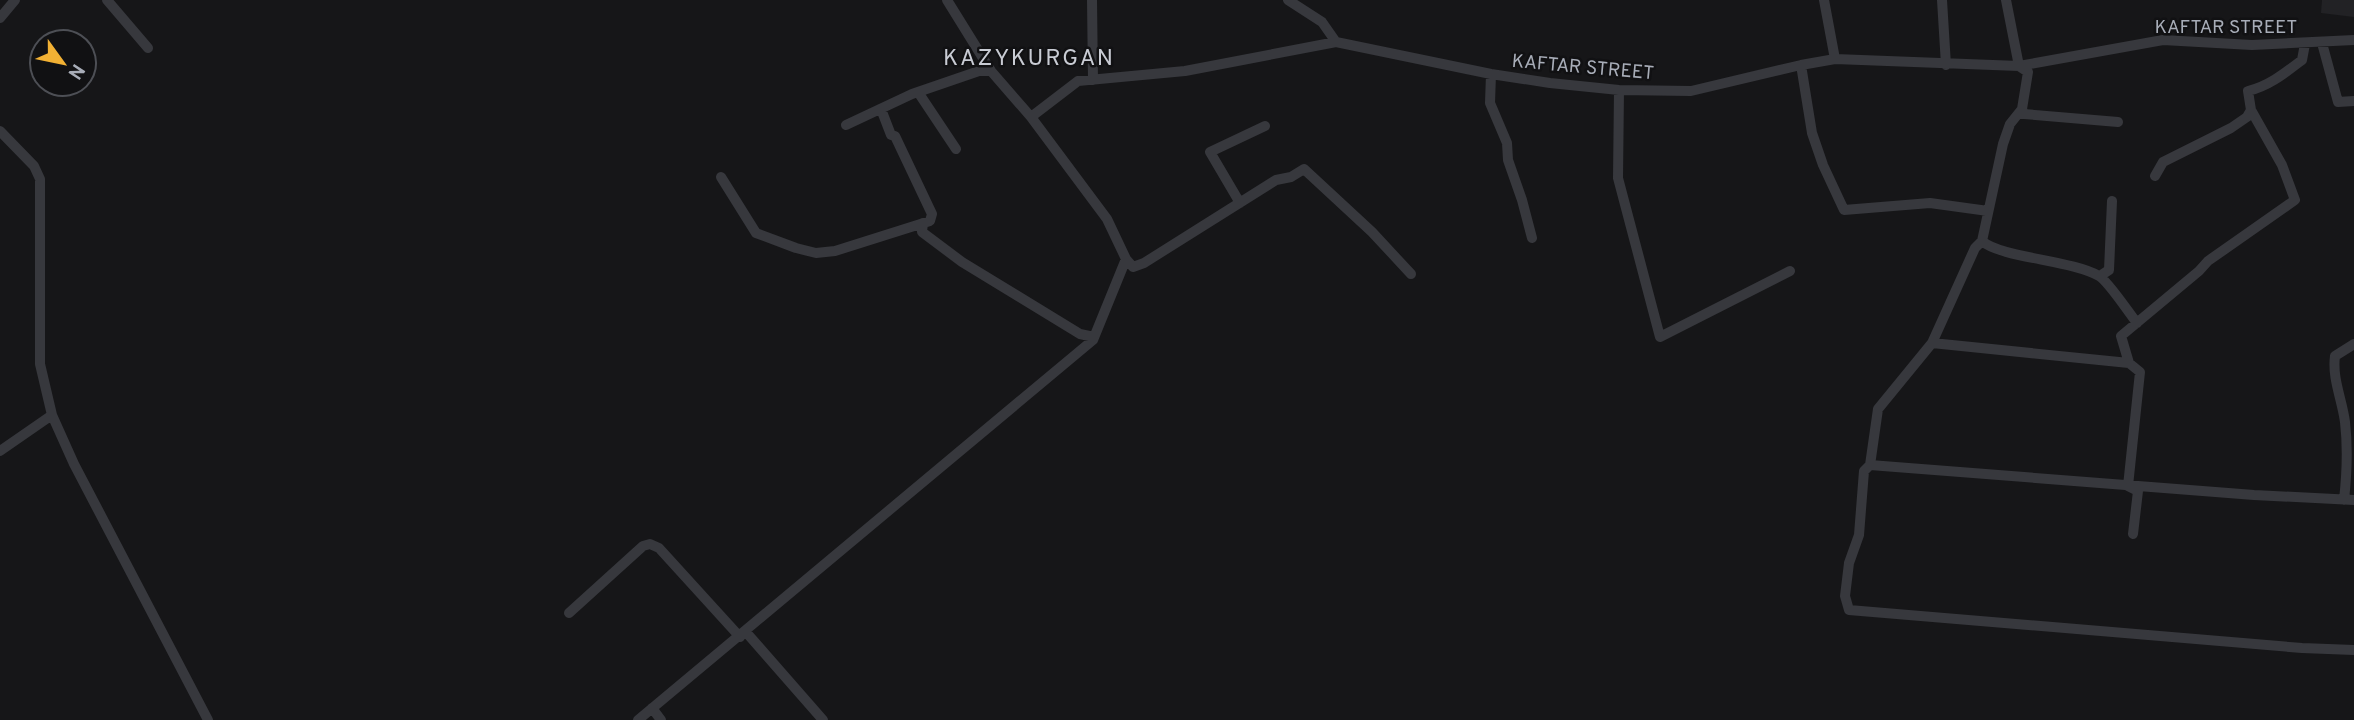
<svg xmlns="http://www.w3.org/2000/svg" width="2354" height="720" viewBox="0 0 2354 720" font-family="Overpass,sans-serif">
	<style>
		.built { fill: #222225 }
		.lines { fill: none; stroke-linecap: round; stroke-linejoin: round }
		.street { stroke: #37383d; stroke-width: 10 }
		.labels { text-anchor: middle; stroke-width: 5; stroke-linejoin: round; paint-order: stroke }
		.street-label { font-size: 19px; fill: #a8adb8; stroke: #111113 }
		.quarter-label { font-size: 23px; letter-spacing: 2px; fill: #c9ccd4; stroke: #111113 }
	</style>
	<rect width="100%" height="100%" fill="#161618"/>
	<path class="built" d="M2322 0H2354V17L2321 13Z"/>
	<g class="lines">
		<path class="street" d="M107 0 148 48
			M947 0 991 71 1031 117 1107 219 1126 259 1133 267 1144 263 1276 180 1291 177 1304 169 1372 232 1411 274
			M1092 0 1093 80
			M1288 0 1322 22 1336 42
			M1824 0 1835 59
			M1942 0 1946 65
			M2006 0 2019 66 2028 72 2022 109 2010 124 2003 144 1982 241C2001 258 2072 260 2099 276 2108 281 2129 313 2137 323
			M0 18 15 0
			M2322 43 2338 102 2354 101
			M1801 65 1812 133 1823 165 1844 210 1930 203 1988 211
			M1491 74 1490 103 1507 143 1508 160 1522 200 1532 238
			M1619 90 1618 178 1660 337 1790 271
			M918 92 956 149
			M2022 109 2024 114 2118 122
			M1031 117 1078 81 1185 71 1336 42 1491 74 1550 83 1619 90 1691 91 1801 65 1835 59 2019 66 2163 40 2252 45 2354 40
			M846 125 912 94 979 71H991
			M0 131 34 166 40 179V364L52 415 74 464 208 720
			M2155 176 2163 162 2231 128 2247 117 2251 110 2248 91C2269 86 2285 73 2302 60L2305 44
			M721 177 756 233 796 248 816 253 835 251 930 221 932 214 895 136 891 135 881 109
			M1240 203 1210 152 1265 126
			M923 223 922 232 962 262 1080 334 1094 337
			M1982 241 1975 248 1932 343 2129 363 2121 336 2199 271 2208 261 2295 200 2282 165 2251 110
			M2100 276 2109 270 2112 201
			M1932 343 1878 409 1870 465 2254 495 2354 500
			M2129 363 2140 372 2128 486 2138 491 2133 534
			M0 451 52 415
			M1870 465 1864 471 1859 535 1849 563 1845 596 1849 610 2302 648 2354 650
			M2344 500C2347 473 2348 448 2345 422 2342 399 2332 379 2335 356L2354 344
			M569 613 643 546 650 544 659 548 740 637
			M745 631 823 720
			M652 708 661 720
			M638 720 1093 340 1126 259"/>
	</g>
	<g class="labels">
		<g class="street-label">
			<text x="2226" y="33">KAFTAR STREET</text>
			<text transform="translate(1583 66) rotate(5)" y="7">KAFTAR STREET</text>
		</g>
		<g class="quarter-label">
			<text x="1029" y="65">KAZYKURGAN</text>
		</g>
	</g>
	<g transform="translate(63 63) rotate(123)"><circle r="33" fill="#111113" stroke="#4d4f55" stroke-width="2"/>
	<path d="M0-5L12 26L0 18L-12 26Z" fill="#f2b134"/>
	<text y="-10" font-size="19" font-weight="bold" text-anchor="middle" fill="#a8adb8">N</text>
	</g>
</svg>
